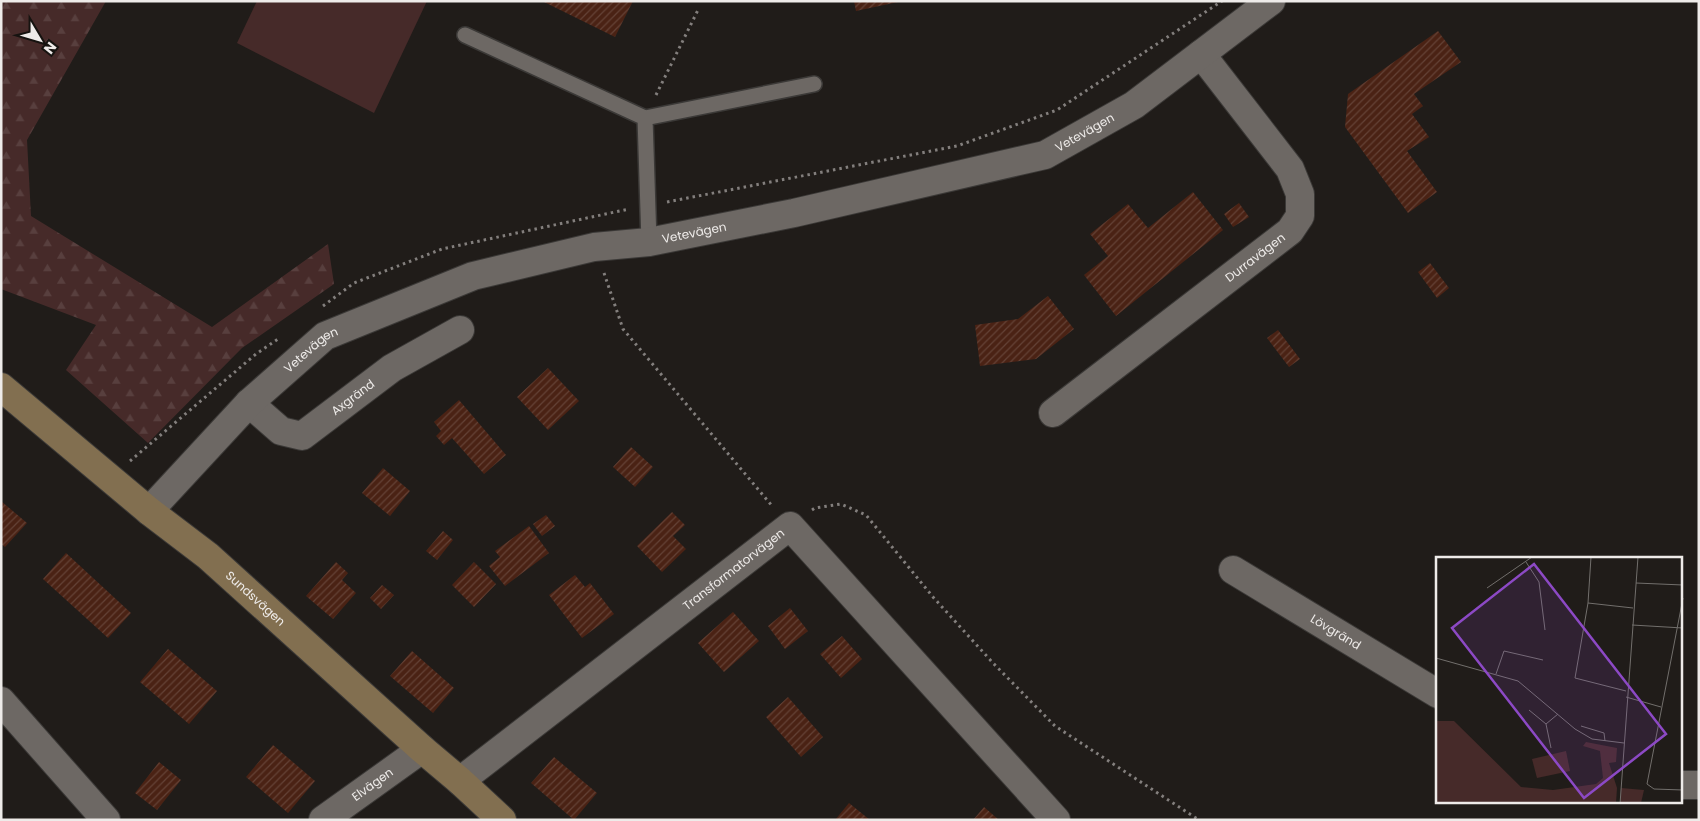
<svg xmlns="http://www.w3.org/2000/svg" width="1700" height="821" viewBox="0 0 1700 821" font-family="Poppins,sans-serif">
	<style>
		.forest { fill: url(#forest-firs) }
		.park { fill: #462a29 }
		.building { fill: url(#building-hatch) }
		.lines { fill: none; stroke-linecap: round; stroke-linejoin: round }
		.lane-casing { stroke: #3b3937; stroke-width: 18 }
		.street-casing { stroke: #3b3937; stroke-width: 30 }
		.secondary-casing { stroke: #3b3937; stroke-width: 30 }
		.path { stroke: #837f7d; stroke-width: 3; stroke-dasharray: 2.5 4; stroke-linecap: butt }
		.lane { stroke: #6d6864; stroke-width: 15 }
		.street { stroke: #6d6864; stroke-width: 28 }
		.secondary { stroke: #826f50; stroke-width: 28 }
		.labels { text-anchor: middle; stroke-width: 4; stroke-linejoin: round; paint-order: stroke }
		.street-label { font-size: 12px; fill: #eeebe9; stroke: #161310 }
		.inset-road { fill: none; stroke: #726f6c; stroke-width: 1 }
		.view { fill: #8c49c5; fill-opacity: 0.15; stroke: #8c49c5; stroke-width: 2.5 }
		.inset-edge { fill: none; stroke: #eeebe9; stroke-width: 2.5 }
	</style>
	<defs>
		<pattern id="forest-firs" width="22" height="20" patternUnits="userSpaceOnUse" patternTransform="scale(1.25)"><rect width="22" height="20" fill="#462a29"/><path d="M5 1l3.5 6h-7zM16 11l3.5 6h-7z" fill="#583f3e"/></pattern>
		<pattern id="building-hatch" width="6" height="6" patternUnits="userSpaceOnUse" patternTransform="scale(1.25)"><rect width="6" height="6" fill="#4a2214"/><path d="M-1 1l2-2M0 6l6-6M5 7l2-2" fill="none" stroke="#644236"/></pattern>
	</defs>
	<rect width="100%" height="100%" fill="#201c19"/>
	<path class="forest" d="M1 1H106L27 140 31 216 212 327 328 244 334 284 242 348 148 443 66 370 96 325 1 289Z"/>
	<path class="park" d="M257 1H427L374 113 237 43Z"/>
	<path class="building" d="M542 1H633L615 37Z
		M854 1H898V2L856 11Z
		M1438 31 1461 62 1414 94 1423 106 1412 114 1429 137 1407 151 1437 192 1408 213 1345 127 1348 94Z
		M1193 192 1223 230 1116 316 1084 275 1108 256 1090 234 1128 204 1148 228Z
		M1239 203 1249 217 1233 227 1224 214Z
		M1430 263 1449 288 1437 298 1418 272Z
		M1048 296 1074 329 1036 359 980 366 975 325 1018 319Z
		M1278 330 1300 359 1289 367 1267 338Z
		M548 368 579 401 548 430 517 397Z
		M459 400 506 455 484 474 452 438 444 445 436 436 441 431 434 422Z
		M631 447 653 467 635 487 613 467Z
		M383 468 410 491 390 516 362 493Z
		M1 501 27 523 5 547 1 544Z
		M672 512 685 525 673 536 686 549 662 572 637 546Z
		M546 515 555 526 542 536 533 524Z
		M529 526 549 553 505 586 489 566 500 557 495 551Z
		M443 531 453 540 437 560 426 551Z
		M66 553 131 613 108 638 43 579Z
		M336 562 348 573 342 580 356 593 333 619 306 596Z
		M474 562 496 584 474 607 452 585Z
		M575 575 585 587 590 583 614 614 582 638 549 595Z
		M382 585 394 595 381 609 370 598Z
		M790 608 808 631 785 649 768 626Z
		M733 612 759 641 724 672 698 643Z
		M842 636 862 659 841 678 820 654Z
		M168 649 217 691 189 724 140 682Z
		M412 651 454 688 433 713 390 676Z
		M788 697 823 737 801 757 766 717Z
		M273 745 315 781 288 813 246 777Z
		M554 757 597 793 574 820 531 783Z
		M159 762 181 780 157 810 135 793Z
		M849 803 870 820H835Z
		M984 807 999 820H973Z"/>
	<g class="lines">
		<g class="lane-casing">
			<path id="lane" d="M465 35 645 118
				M649 242 645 118 814 84"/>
		</g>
		<g class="street-casing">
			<g id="street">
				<path id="s1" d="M249 403 281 431 302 436 392 368 460 330"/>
				<path id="s2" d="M1053 413 1290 231 1300 216V194L1290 169 1201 54"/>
				<path id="s3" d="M149 511 249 403 325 336 473 276 594 247 649 242 794 213 1045 155 1134 105 1271 1"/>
				<path id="s4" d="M1233 570 1438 694"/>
				<path d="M1 701 106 820"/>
				<path id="s5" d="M460 781 790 526 1056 820"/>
				<path d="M1681 785H1699"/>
				<path id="s6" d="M323 820 422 749"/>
			</g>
		</g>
		<g class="secondary-casing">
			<g id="secondary">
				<path id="s7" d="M1 387 149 511 208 556 422 749 460 781 502 820"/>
			</g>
		</g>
		<path class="path" d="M656 95 698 10
			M667 202 957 146 1057 110 1222 1
			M604 273 623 329 773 507
			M323 306 354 283 442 249 629 209
			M130 461 256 354 278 339
			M812 510 815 508 841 504 866 515 933 597 993 663 1055 726 1199 820"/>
		<use href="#lane" class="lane"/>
		<use href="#street" class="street"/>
		<use href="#secondary" class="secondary"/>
	</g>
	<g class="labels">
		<g class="street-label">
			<text dy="4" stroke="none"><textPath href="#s3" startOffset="1039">Vetevägen</textPath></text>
			<text dy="4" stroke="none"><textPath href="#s3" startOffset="634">Vetevägen</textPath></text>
			<text dy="4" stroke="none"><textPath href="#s2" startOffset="255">Durravägen</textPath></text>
			<text dy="4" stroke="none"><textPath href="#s3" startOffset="229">Vetevägen</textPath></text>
			<text dy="4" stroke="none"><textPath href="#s1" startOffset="128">Axgränd</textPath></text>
			<text dy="4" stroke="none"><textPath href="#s5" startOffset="346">Transformatorvägen</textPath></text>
			<text dy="4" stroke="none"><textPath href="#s7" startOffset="331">Sundsvägen</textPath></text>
			<text dy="4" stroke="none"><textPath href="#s4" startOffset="120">Lövgränd</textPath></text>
			<text dy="4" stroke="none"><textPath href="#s6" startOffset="61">Elvägen</textPath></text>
		</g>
	</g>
	<g transform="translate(1436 557)">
		<rect width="246" height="246" fill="#201c19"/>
		<path d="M0 164H18L85 230 117 233 160 227 167 221 164 194 147 189 150 185 181 191 180 205 173 206 181 231 180 246H0ZM185 231 208 233 205 246 184 247Z" fill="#462a29"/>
		<path d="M130 194 134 214 101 221 96 202Z" fill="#462a29"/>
		<path class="inset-road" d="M155 0 152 46 139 121 190 134M90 5 103 25 109 73M200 26 247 28M51 31 96 0M247 41 211 227 218 232 247 233M152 46 197 51M196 68 247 71M0 101 82 124 139 172 156 182 188 186M60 117 68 94 107 103M190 140 225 150M93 153 110 167 122 157M110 167 115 191M145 169 168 176 169 184M184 247 202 0"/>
		<path class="view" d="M98 7 230 177 148 241 16 71Z"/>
		<rect width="246" height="246" class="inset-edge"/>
	</g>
	<rect width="1700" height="821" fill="none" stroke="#eeebe9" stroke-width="5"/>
	<g transform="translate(40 40) rotate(128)" stroke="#161310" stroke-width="4" paint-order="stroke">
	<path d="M0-4L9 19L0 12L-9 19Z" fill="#eeebe9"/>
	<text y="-8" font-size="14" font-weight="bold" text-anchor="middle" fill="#eeebe9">N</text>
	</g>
</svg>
